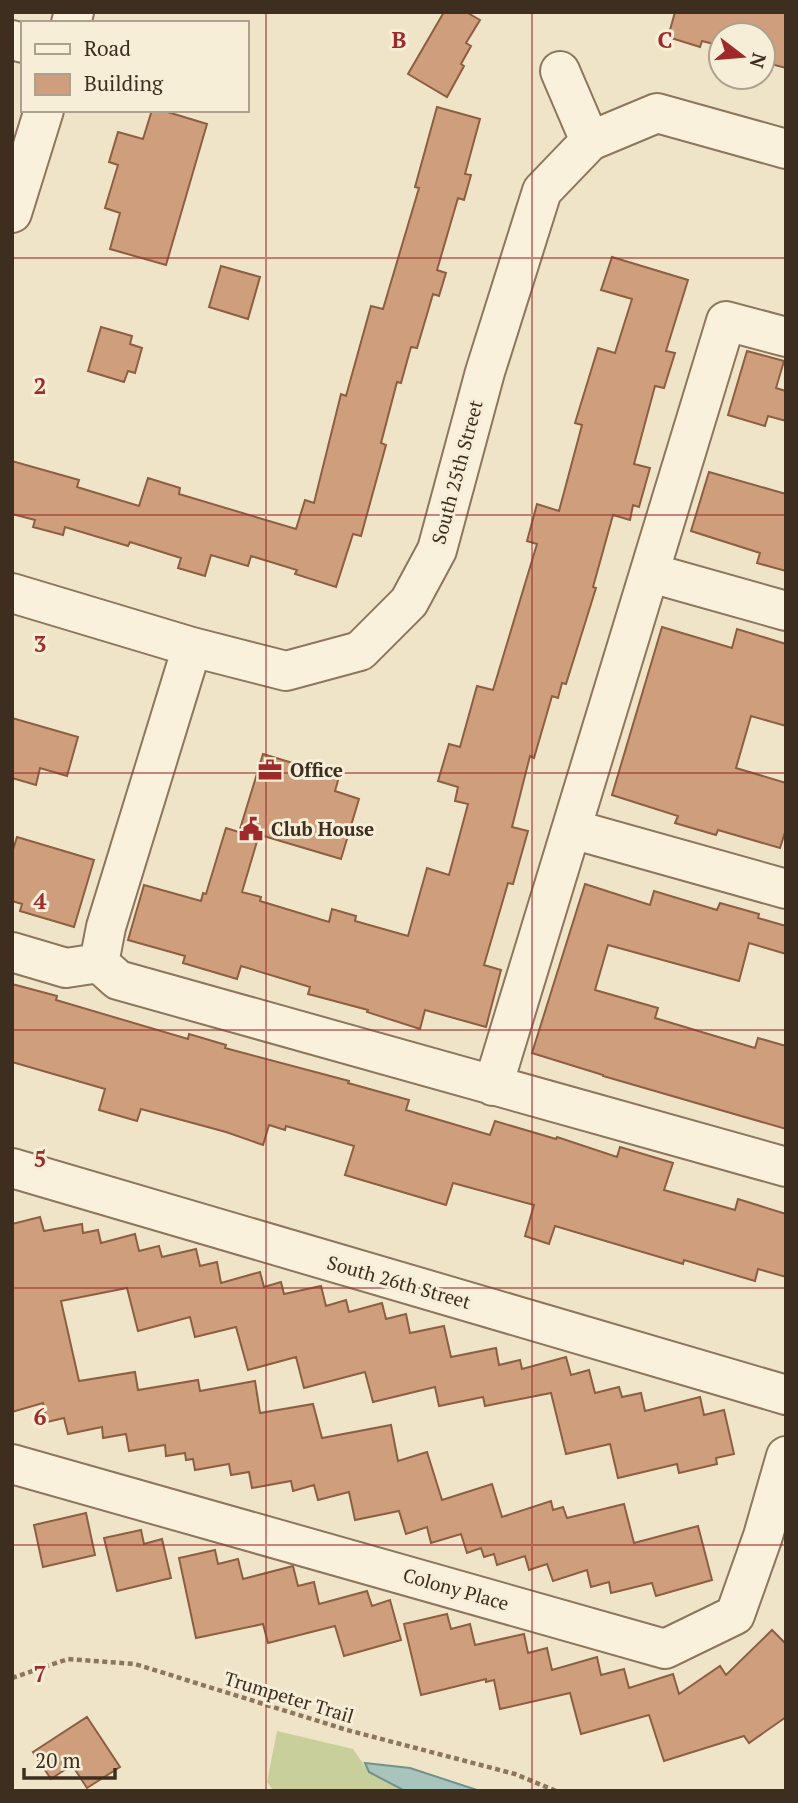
<svg xmlns="http://www.w3.org/2000/svg" width="798" height="1803" viewBox="0 0 798 1803" font-family="'PT Serif',serif">
	<style>
		.green { fill: #c9cf9b }
		.water { fill: #a9c4bc; stroke: #6f938a; stroke-width: 2 }
		.building { fill: #cf9f7d; stroke: #8d5f41; stroke-width: 2 }
		.lines { fill: none; stroke-linecap: round; stroke-linejoin: round }
		.minor-casing { stroke: #8d765c; stroke-width: 42 }
		.path { stroke: #8d765c; stroke-width: 4.5; stroke-dasharray: 5 3.5; stroke-linecap: butt }
		.minor { stroke: #faf1dc; stroke-width: 38 }
		.grid { fill: none; stroke: #9e2a2b; stroke-width: 2; stroke-opacity: 0.55 }
		.labels { text-anchor: middle; stroke-width: 6; stroke-linejoin: round; paint-order: stroke }
		.street-label { font-size: 19px; fill: #3d2e20; stroke: #f7eed8 }
		.poi-label { font-size: 19px; font-weight: bold; fill: #3d2e20; stroke: #f7eed8; text-anchor: start }
		.grid-label { font-size: 23px; text-anchor: middle; font-weight: bold; fill: #9e2a2b; stroke: #f7eed8; stroke-width: 6; stroke-linejoin: round; paint-order: stroke }
	</style>
	<rect width="100%" height="100%" fill="#f0e4c8"/>
	<path class="green" d="M277 1731 353 1749 369 1772 405 1791H274L267 1782Z"/>
	<path class="water" d="M365 1763 410 1768 480 1791H405L369 1772Z"/>
	<path class="building" d="M444 12H466L480 20 466 43 471 46 461 64 464 66 447 97 408 74Z
		M675 12H786V68L763 62V35H721V46L702 41 700 47 668 37Z
		M437 107 480 119 465 174 471 175 464 200 458 198 437 270 446 273 439 296 433 294 417 348 411 347 401 383 397 382 381 443 386 445 361 536 353 534 336 587 295 574 297 570 251 556 248 566 211 555 205 576 178 568 181 558 130 542 128 546 65 527 63 535 33 527 35 520 12 514V461L79 480 77 487 139 506 148 478 180 488 179 494 296 529 305 500 314 503 341 394 346 396 371 306 383 309 419 188 415 187Z
		M152 110H161L207 124 166 265 110 249 120 213 105 208 118 165 109 162 118 132 143 139Z
		M612 257 688 280 666 351 675 353 664 388 655 386 634 464 650 468 639 507 633 505 630 520 613 515 593 587 596 588 566 684 562 683 558 698 552 696 534 758 530 756 512 827 528 831 513 884 508 883 484 965 501 970 486 1027 425 1010 420 1029 367 1012 368 1010 308 994 310 987 241 966 237 979 183 963 185 956 128 940 144 885 201 901 203 893 206 894 226 828 258 838 242 892 261 897 260 901 329 922 332 909 356 916 355 921 408 936 427 868 449 875 468 804 455 801 458 787 438 781 449 744 460 747 477 686 493 690 537 544 527 541 537 504 559 511 582 425 575 423 598 348 615 353 632 299 601 290Z
		M221 266 260 277 248 319 209 307Z
		M101 327 132 336 130 344 142 348 135 373 128 371 124 382 88 371Z
		M747 351 784 361 776 388 786 391V421L768 416 765 426 728 415Z
		M709 472 786 494V571L757 563 760 553 691 531Z
		M662 627 732 648 737 629 786 644V726L751 716 736 768 786 783V829L780 848 718 830 716 835 675 823 678 816 612 795Z
		M12 718 78 737 67 776 40 768 36 785 12 778Z
		M263 754 339 777 335 791 359 799 341 859 240 829Z
		M17 837 94 860 74 927 20 911 22 904 12 901V853Z
		M585 884 650 905 654 891 717 910 720 903 759 914 758 918 786 926V954L749 943 739 981 608 945 595 990 658 1008 655 1018 755 1048 758 1038 786 1046V1129L603 1076V1075L532 1053Z
		M12 984 57 996 56 1000 188 1039 189 1034 226 1045 225 1048 349 1081 348 1083 409 1100 406 1110 490 1135 495 1121 556 1139 557 1137 617 1157 620 1147 673 1163 664 1190 735 1210 738 1199 786 1214V1277L758 1269 755 1281 684 1260 683 1264 555 1226 549 1244 525 1236 534 1205 453 1183 446 1205 345 1175 354 1146 286 1126 285 1130 269 1125 263 1145 226 1132 141 1109 137 1121 99 1110 105 1089 12 1062Z
		M40 1217 44 1231 82 1224 83 1233 98 1230 101 1243 135 1234 139 1251 159 1246 162 1257 196 1249 200 1266 217 1262 221 1283 260 1272 264 1287 281 1282 284 1294 321 1286 326 1306 346 1300 349 1312 382 1303 386 1319 406 1314 410 1333 444 1326 451 1357 496 1348 499 1365 520 1360 522 1369 566 1357 571 1375 589 1370 595 1393 619 1387 622 1397 641 1393 645 1411 700 1397 704 1415 724 1410 734 1454 716 1458 717 1464 679 1473 677 1464 618 1478 610 1444 566 1454 551 1393 485 1406 483 1397 439 1406 435 1387 373 1402 365 1372 304 1388 296 1357 248 1370 236 1327 195 1337 190 1317 138 1331 127 1288 61 1301 79 1381 135 1372 138 1390 198 1380 200 1391 255 1381 260 1413 313 1404 322 1438 391 1425 398 1461 427 1452 442 1500 492 1484 502 1517 551 1501 553 1510 563 1507 567 1518 624 1504 634 1543 698 1526 712 1580 656 1596 652 1583 611 1593 609 1582 591 1587 587 1570 553 1581 547 1564 529 1570 525 1556 497 1565 494 1554 484 1557 481 1548 467 1553 461 1534 431 1543 427 1527 406 1534 399 1511 355 1520 349 1492 318 1500 314 1485 293 1491 291 1481 252 1488 249 1472 231 1475 229 1464 195 1470 193 1459 186 1460 185 1453 166 1456 165 1445 129 1451 126 1434 103 1438 102 1427 68 1434 64 1418 47 1422 43 1403 12 1412V1224Z
		M86 1513 95 1555 43 1567 34 1525Z
		M141 1530 144 1544 162 1539 171 1578 117 1591 104 1538Z
		M215 1550 218 1564 238 1559 243 1579 293 1566 298 1586 314 1582 319 1604 367 1591 372 1606 390 1600 401 1640 344 1656 335 1626 268 1643 263 1624 196 1638 179 1558Z
		M447 1614 451 1629 470 1624 475 1645 524 1634 528 1653 547 1648 552 1670 597 1657 601 1675 624 1669 629 1688 673 1674 679 1694 720 1666 726 1675 772 1630 786 1644V1717L749 1743 744 1736 664 1761 649 1715 581 1734 570 1693 500 1709 494 1680 486 1682V1679L421 1695 404 1624Z
		M87 1717 120 1767 87 1788 72 1765 51 1779 33 1752Z"/>
	<g class="lines">
		<g class="minor-casing">
			<path id="minor" d="M71 23 74 12
				M12 40 23 43
				M560 71 590 141
				M12 213 44 110
				M651 573 786 611
				M12 593 192 647 286 671 360 651 409 602 437 550 485 372 542 191 590 141 657 113 786 149
				M192 647 106 927 99 963 118 980 786 1167
				M572 829 786 889
				M12 952 66 968 99 963
				M493 1086 726 321 786 337
				M12 1168 786 1395
				M12 1464 665 1649 735 1615 763 1536 786 1456"/>
		</g>
		<path class="path" d="M12 1678 68 1659 135 1664 347 1730 515 1774 556 1791"/>
		<use href="#minor" class="minor"/>
	</g>
	<path class="grid" d="M266 12V1791M532 12V1791M12 258H786M12 515H786M12 773H786M12 1030H786M12 1288H786M12 1545H786"/>
	<defs>
		<g id="office-bare" transform="scale(1.89)"><path d="M-6-3h4V-5.5h4V-3h4V5H-6ZM-1-4.5V-3h2v-1.5ZM-6 0V1H6V0Z" fill="#9e2a2b" stroke="#f7eed8" stroke-width="2.5" paint-order="stroke"/></g>
		<g id="civic-bare" transform="scale(1.89)"><path d="M-.6-6.5H3V-4.5H.6V-3L4-1V1h2V6H-6V1h2V-1L-.6-3ZM-1.2 2.5V6h2.4V2.5Z" fill="#9e2a2b" stroke="#f7eed8" stroke-width="2.5" paint-order="stroke"/></g>
	</defs>
	<g fill-rule="evenodd">
		<use href="#office-bare" x="270" y="770"/>
		<use href="#civic-bare" x="251" y="829"/>
	</g>
	<g class="labels">
		<g class="street-label">
			<text transform="translate(457 472) rotate(-75)" y="7">South 25th Street</text>
			<text transform="translate(399 1282) rotate(16)" y="7">South 26th Street</text>
			<text transform="translate(456 1589) rotate(16)" y="7">Colony Place</text>
			<text transform="translate(289 1697) rotate(17)" y="7">Trumpeter Trail</text>
		</g>
		<g class="poi-label">
			<text x="290" y="777">Office</text>
			<text x="271" y="836">Club House</text>
		</g>
	</g>
	<g class="grid-label">
		<text x="399" y="48">B</text>
		<text x="665" y="48">C</text>
		<text x="40" y="394">2</text>
		<text x="40" y="652">3</text>
		<text x="40" y="909">4</text>
		<text x="40" y="1167">5</text>
		<text x="40" y="1425">6</text>
		<text x="40" y="1682">7</text>
	</g>
	<rect width="798" height="1803" fill="none" stroke="#3d2e20" stroke-width="28"/>
	<rect x="21" y="21" width="228" height="91" fill="#f7eed8" stroke="#ada18e" stroke-width="2"/>
	<rect x="35" y="44" width="35" height="10" fill="#faf1dc" stroke="#ada18e" stroke-width="2"/>
	<text x="84" y="56" font-size="21" fill="#3d2e20">Road</text>
	<rect x="35" y="74" width="35" height="21" fill="#cf9f7d" stroke="#ada18e" stroke-width="2"/>
	<text x="84" y="91" font-size="21" fill="#3d2e20">Building</text>
	<g transform="translate(742 56) rotate(106)"><circle r="33" fill="#f7eed8" stroke="#ada18e" stroke-width="2"/>
	<path d="M0-5L12 26L0 18L-12 26Z" fill="#9e2a2b"/>
	<text y="-10" font-size="19" font-weight="bold" text-anchor="middle" fill="#3d2e20">N</text>
	</g>
	<path d="M24 1768v10h91v-10" fill="none" stroke="#3d2e20" stroke-width="3.5"/>
	<text x="35" y="1768" font-size="21" fill="#3d2e20" stroke="#f7eed8" stroke-width="5" paint-order="stroke">20 m</text>
</svg>
